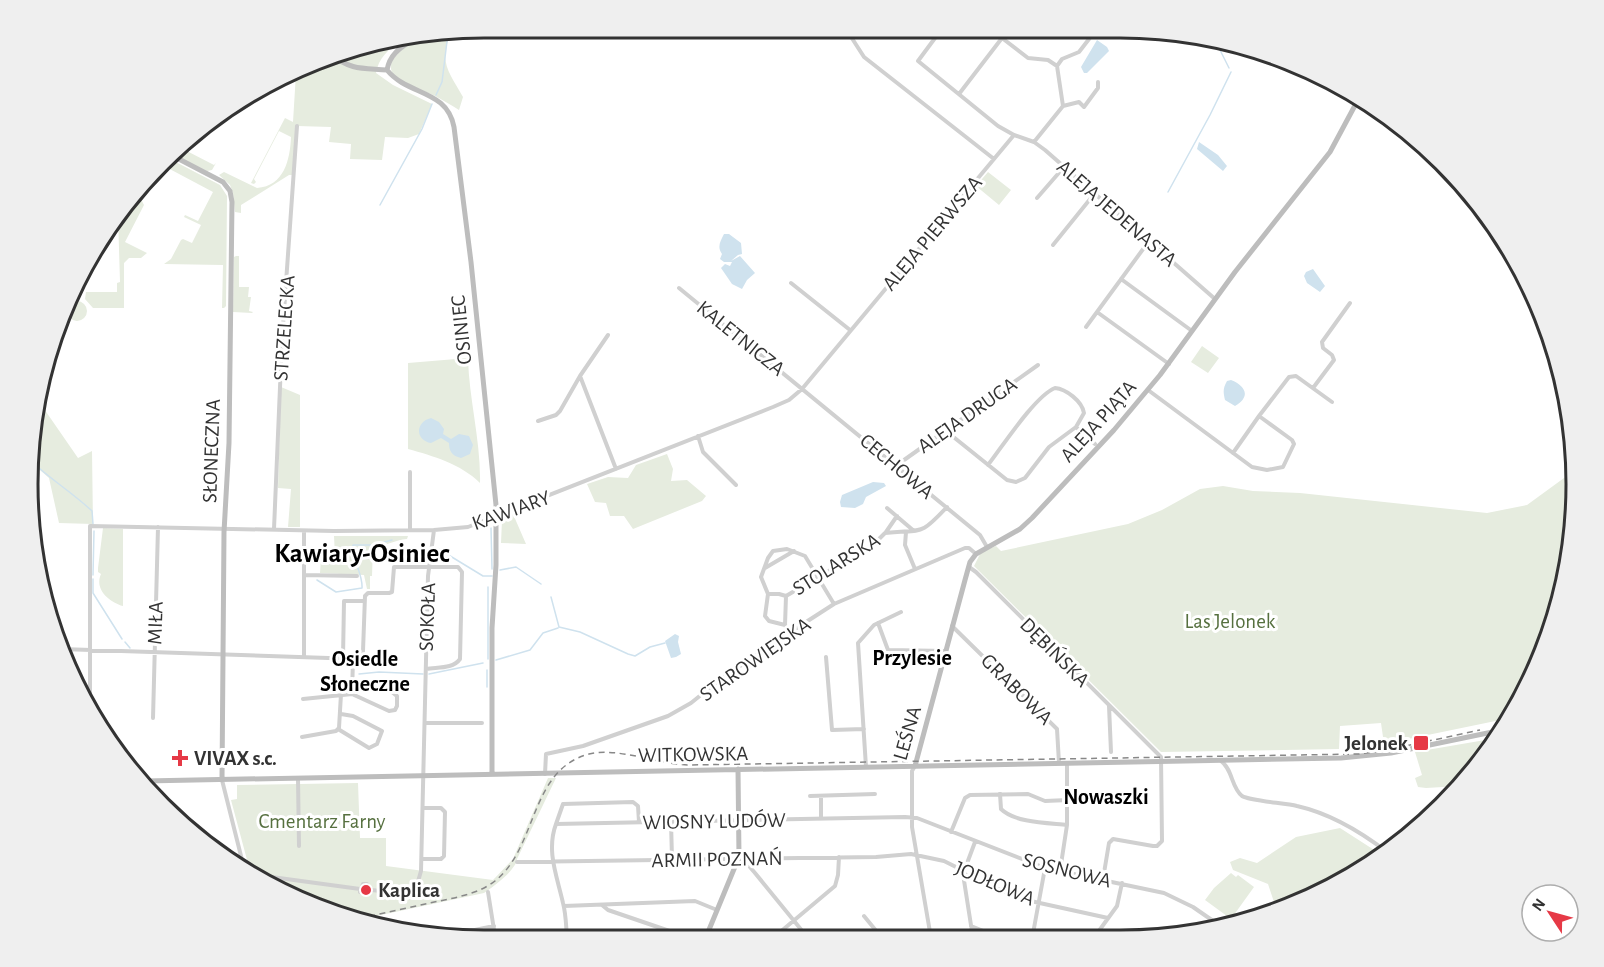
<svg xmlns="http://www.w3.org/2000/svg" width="1604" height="967" viewBox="0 0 1604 967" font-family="'Alegreya Sans',sans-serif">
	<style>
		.green { fill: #e6ecdf }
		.water { fill: #cfe2ee }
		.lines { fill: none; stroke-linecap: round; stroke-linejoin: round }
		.stream { stroke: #cfe2ee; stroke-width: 1.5 }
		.street { stroke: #d0d0d0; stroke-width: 4 }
		.secondary { stroke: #bdbdbd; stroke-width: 5 }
		.rail { stroke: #888; stroke-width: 1.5; stroke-dasharray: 6 4.5; stroke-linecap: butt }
		.poi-dot { fill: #e63946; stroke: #fff; stroke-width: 2 }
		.labels { text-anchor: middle; stroke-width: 6; stroke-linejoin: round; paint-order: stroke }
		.street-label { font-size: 21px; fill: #333; stroke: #fff }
		.park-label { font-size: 21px; fill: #56703f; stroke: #fff }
		.poi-label { font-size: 21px; font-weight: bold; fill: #333; stroke: #fff; text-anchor: start }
		.neighbourhood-label { font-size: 22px; font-weight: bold; fill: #000; stroke: #fff }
		.district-label { font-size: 27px; font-weight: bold; fill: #000; stroke: #fff }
		.rim { fill: none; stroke: #333; stroke-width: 3 }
	</style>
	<rect width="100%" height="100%" fill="#fff"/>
	<path class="green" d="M452 32C437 62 450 73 463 97L459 110C451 105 443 100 435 96 423 90 408 86 397 78 377 62 411 42 425 37 433 34 443 34 452 32Z
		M401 41C389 48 378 59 376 73L393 85 432 104 419 134 408 138 385 137 382 160 350 159 351 144 329 142 331 127 297 126 293 175H289L241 205V213L235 212 233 193 230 185 219 175 224 172 257 188C284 186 290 160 291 137L279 131 254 179 256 182 254 184 251 183 285 118 293 122 296 73C318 61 343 42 368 52L381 44Z
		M181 148 214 165 216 163 212 170 207 171 174 155Z
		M170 159 220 185 227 196 226 306 224 308H222L223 265 164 264 171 259 181 240 183 239 192 243 201 225 184 217 185 215 198 221 213 192 164 166Z
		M988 172 1011 190 999 205 976 186Z
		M135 196 141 199 144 205 125 242 147 253 141 258H129L124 263V308H93L85 299 86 292H117V283L120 282 118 215Z
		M236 256H239V287H249L248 297H251L249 311 253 312 252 313 233 312 234 257Z
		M67 311a10 10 0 1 1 20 0a10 10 0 1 1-20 0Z
		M1202 346 1219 358 1208 373 1191 362Z
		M468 358C469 400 481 441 480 483 461 464 433 456 408 449V363Z
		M281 387 300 395V527H288L291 489 278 488Z
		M40 403 78 458 92 451 93 524 59 523 49 478 31 462Z
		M667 454 673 469 671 481 687 480 706 496 702 501 633 529 624 516H610L606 503 595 502 587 484 608 477 628 478 636 465Z
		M1575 470 1576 513 1562 601 1530 685 1510 718 1384 744 1381 723 1340 726 1339 749 1161 752 974 566 981 552 996 546 1001 551 1128 524 1162 510 1200 489 1223 486 1253 491 1300 493 1487 513 1527 505Z
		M513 514 526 544 501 543 502 520Z
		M103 528 123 529V606C109 602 94 589 101 574L98 572V568Z
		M334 536H408L407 539C395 540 386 546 373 547L372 576H370V589H367L364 575 320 573 321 558 335 556Z
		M1497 738 1483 761 1460 786 1426 788 1418 787 1415 778 1422 775 1415 752Z
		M548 778H556L517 859C516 870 494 886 484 893L362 919 309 905 256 874 255 872 250 871 231 800 237 799V785L358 783 360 838H386V866L493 880 513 859Z
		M1340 828 1382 855 1348 879 1277 911 1268 884 1233 870 1230 862 1240 858 1257 863 1296 837Z
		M1231 873 1236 877 1238 875 1254 887 1231 919 1205 900 1214 888Z"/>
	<path class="water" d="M1097 40 1107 47 1109 51 1087 73H1084L1081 67Z
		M1199 142 1218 155 1227 166 1223 171 1197 149Z
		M724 234H729L741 243 742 254 738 255 731 261 740 256 755 273 747 280 742 289 732 284 721 268 725 264 730 266 732 262H724L720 259 722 254C717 247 720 242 724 234Z
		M1313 269 1325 286 1320 292 1307 283 1304 276 1306 272Z
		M1231 380C1246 386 1251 397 1235 406L1225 400C1223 392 1223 388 1227 381Z
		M431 418 439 422 444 429 443 434 451 439 459 434 469 436 473 445 470 454 461 458C452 456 449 451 449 443L441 438 431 443C415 440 415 422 431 418Z
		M873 482 884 483 886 486 866 497 863 504 855 508 841 507 840 502 842 495Z
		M675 634 679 636 678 642 681 654 676 657 671 658 665 641Z"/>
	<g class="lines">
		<path class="stream" d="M1215 40 1229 68
			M436 95 442 82 448 33
			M1168 192 1210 115 1231 72
			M380 205 422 129 432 104
			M31 461C50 479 73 493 92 511L93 524
			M491 528 492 569
			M373 545 392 540
			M437 548 483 576H492
			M500 570 516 567 541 584
			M93 575 94 531
			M93 579V593L122 639
			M317 580 336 592 362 588C363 573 352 561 353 545H371
			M551 597 559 627 580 632 628 654 635 656 650 647 665 643
			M125 642 130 648
			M488 659V587
			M496 660 530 650 543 633 558 628
			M487 670V687
			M359 674 379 672 423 674
			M429 674 483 663"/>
		<path class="street" d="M846 29 864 57 994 159
			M941 30 918 61 998 126 1014 135 1034 142 1045 150 1215 299
			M1009 30 1002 38 1028 58 1048 60 1057 66 1062 59 1079 52 1096 30
			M959 94 1002 38 991 30
			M1063 106 1079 102 1084 107 1098 88V82
			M1034 142 1063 106 1057 66
			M1037 198 1064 167
			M1053 245 1095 193
			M1121 279 1192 331
			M791 283 850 330
			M679 288 980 535 987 547
			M1097 312 1169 364
			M1086 327 1149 241
			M580 376 616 469
			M1313 388 1334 360 1332 355 1323 348 1322 342 1350 303
			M1148 390 1252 467 1267 470 1283 467 1294 444 1292 440 1259 416 1233 453
			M1259 416 1289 377 1296 376 1332 402
			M538 421 556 415 560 411 580 376 608 335
			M946 431 1007 480 1016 482 1025 478 1049 447 1076 427
			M698 436 703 452 736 485
			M897 465 1038 365
			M988 465C1002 447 1035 396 1055 388 1066 389 1082 401 1084 413L1076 427 1095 444
			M410 472V530
			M887 508 914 531
			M274 529 282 340 297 126
			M304 531V657
			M886 532 897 516
			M906 532 905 545 915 569
			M969 567 976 572 1161 757 1162 841 1157 846H1153L1113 839 1109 843 1103 879
			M765 568 794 551
			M304 575 357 576
			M768 594H779L786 596 873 545 885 533C923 529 919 537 947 507
			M878 623 888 650 946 651
			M785 625 786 596
			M952 626 1057 729 1059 763
			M789 633 785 625 769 621 765 616 768 594 761 577 768 558 773 551 787 549 805 556 834 604
			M61 649 358 659 362 656 363 651 365 596 368 593H389L392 592 394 567H458L462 572 460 659C453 669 438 667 426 669
			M826 657 832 730 864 729
			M343 658 344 601H364
			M352 694 389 711 395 710 397 706V696C385 685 368 682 353 682
			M303 699 352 694 353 659
			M1109 706 1111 752
			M90 709V526L334 531 434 530 468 527 773 407 789 400 802 389 1014 135
			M153 718 158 527
			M425 723H482
			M338 729 369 748 377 744 382 731 353 716 341 714
			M302 737 336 731 339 728 341 694
			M1221 761C1233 770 1231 787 1242 796 1250 801 1285 803 1297 806 1328 813 1361 832 1387 852
			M915 766 912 771V827L931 938
			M866 767 858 643 874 625 901 612
			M545 774 546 754 583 746 668 716 691 703 722 678 789 633 834 604 965 548H969L976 554
			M298 779 299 846
			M222 780 244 868
			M1000 794 1001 809C1015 823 1049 823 1067 825
			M810 796 875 794
			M821 796V819
			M671 821 672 859
			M556 824 563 804 633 802 638 806 639 822
			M951 832 965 798 970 795 1028 794 1045 801 1068 800
			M422 859H441L444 856 445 812 441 808H423
			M748 859 749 866 755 873 808 938
			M517 862 876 857 911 854 944 861 960 869 968 877 1026 900 1108 918
			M1060 871 1067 825V763
			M257 875 360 889
			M371 890 366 894 360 892 363 884H367L371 890 401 893 417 885 421 871 428 576 434 530
			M488 892 495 936
			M602 905 608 910 687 937
			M564 906 695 901 717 910
			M864 916 882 938
			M971 926 1001 938
			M709 930 730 937
			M446 936 494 926
			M567 937C566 926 566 914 563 903 557 876 546 851 556 824L905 817 917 818 1045 868 1164 893 1193 907 1219 925
			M773 938 835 886 838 875 839 857
			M973 938 963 874 975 842
			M1032 939 1045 868
			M1093 939 1117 906 1122 883"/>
		<path class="secondary" d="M331 54C351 71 364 68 387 70
			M387 70C408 96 447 89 454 127L471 262 496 505V565L492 628V774
			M387 70C390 53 402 47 415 38
			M173 156 223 182 230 191 232 202 229 443 224 532 222 780
			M915 766 965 580 970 562 976 554 1020 529 1032 518 1114 430 1160 375 1235 272 1330 152 1359 98
			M145 781 1341 758 1391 753 1502 730
			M706 937 739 857 738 769"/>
		<path class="rail" d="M359 919C383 913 407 908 430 903 452 898 477 895 495 881 538 847 529 770 589 754 618 747 657 764 689 765L1359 754 1382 751 1480 730"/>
	</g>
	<g class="poi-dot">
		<rect x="1413" y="735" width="16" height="16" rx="3"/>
		<path d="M177 749h6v6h6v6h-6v6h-6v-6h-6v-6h6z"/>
		<circle cx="366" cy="890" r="6"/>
	</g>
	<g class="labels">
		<g class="street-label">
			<text transform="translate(1117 213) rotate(41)" y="7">ALEJA JEDENASTA</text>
			<text transform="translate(932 233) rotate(-50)" y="7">ALEJA PIERWSZA</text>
			<text transform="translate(284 328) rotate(-86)" y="7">STRZELECKA</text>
			<text transform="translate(461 330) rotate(-96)" y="7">OSINIEC</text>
			<text transform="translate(741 338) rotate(39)" y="7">KALETNICZA</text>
			<text transform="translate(967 415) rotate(-35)" y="7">ALEJA DRUGA</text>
			<text transform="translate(1098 421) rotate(-48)" y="7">ALEJA PIĄTA</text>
			<text transform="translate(211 451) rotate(-88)" y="7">SŁONECZNA</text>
			<text transform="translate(897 466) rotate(40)" y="7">CECHOWA</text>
			<text transform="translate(511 510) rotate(-20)" y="7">KAWIARY</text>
			<text transform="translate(836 564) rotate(-32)" y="7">STOLARSKA</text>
			<text transform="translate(427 617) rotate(-88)" y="7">SOKOŁA</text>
			<text transform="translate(155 623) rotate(-88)" y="7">MIŁA</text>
			<text transform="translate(1055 652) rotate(45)" y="7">DĘBIŃSKA</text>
			<text transform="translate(755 659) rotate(-35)" y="7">STAROWIEJSKA</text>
			<text transform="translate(1017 689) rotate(45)" y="7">GRABOWA</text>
			<text transform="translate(907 733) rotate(-74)" y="7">LEŚNA</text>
			<text transform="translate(693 754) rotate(-1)" y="7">WITKOWSKA</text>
			<text transform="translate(714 821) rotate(-1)" y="7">WIOSNY LUDÓW</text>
			<text transform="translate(717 859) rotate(-1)" y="7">ARMII POZNAŃ</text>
			<text transform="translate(1067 870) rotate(14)" y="7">SOSNOWA</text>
			<text transform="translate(995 883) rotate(23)" y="7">JODŁOWA</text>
		</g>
		<g class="park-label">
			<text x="1230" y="628">Las Jelonek</text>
			<text x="322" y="828">Cmentarz Farny</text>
		</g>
		<g class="poi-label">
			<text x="1408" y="750" text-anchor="end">Jelonek</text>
			<text x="194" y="765">VIVAX s.c.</text>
			<text x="378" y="897">Kaplica</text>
		</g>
		<g class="neighbourhood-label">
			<text x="912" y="665">Przylesie</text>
			<text x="365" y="666">Osiedle<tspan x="365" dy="25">Słoneczne</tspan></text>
			<text x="1106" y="804">Nowaszki</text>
		</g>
		<g class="district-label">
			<text x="362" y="562">Kawiary-Osiniec</text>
		</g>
	</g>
	<path d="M0 0H1604V967H0ZM484 38H1120A446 446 0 0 1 1566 484V484A446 446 0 0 1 1120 930H484A446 446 0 0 1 38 484V484A446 446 0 0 1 484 38Z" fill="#efefef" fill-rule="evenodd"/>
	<path class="rim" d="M484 38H1120A446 446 0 0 1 1566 484V484A446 446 0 0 1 1120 930H484A446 446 0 0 1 38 484V484A446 446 0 0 1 484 38Z"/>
	<g transform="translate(1550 913) rotate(306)"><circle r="28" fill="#ffffff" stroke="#adadad" stroke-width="1.5"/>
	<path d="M0-4.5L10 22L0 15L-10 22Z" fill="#e63946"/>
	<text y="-9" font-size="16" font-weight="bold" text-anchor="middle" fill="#333333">N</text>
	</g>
</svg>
